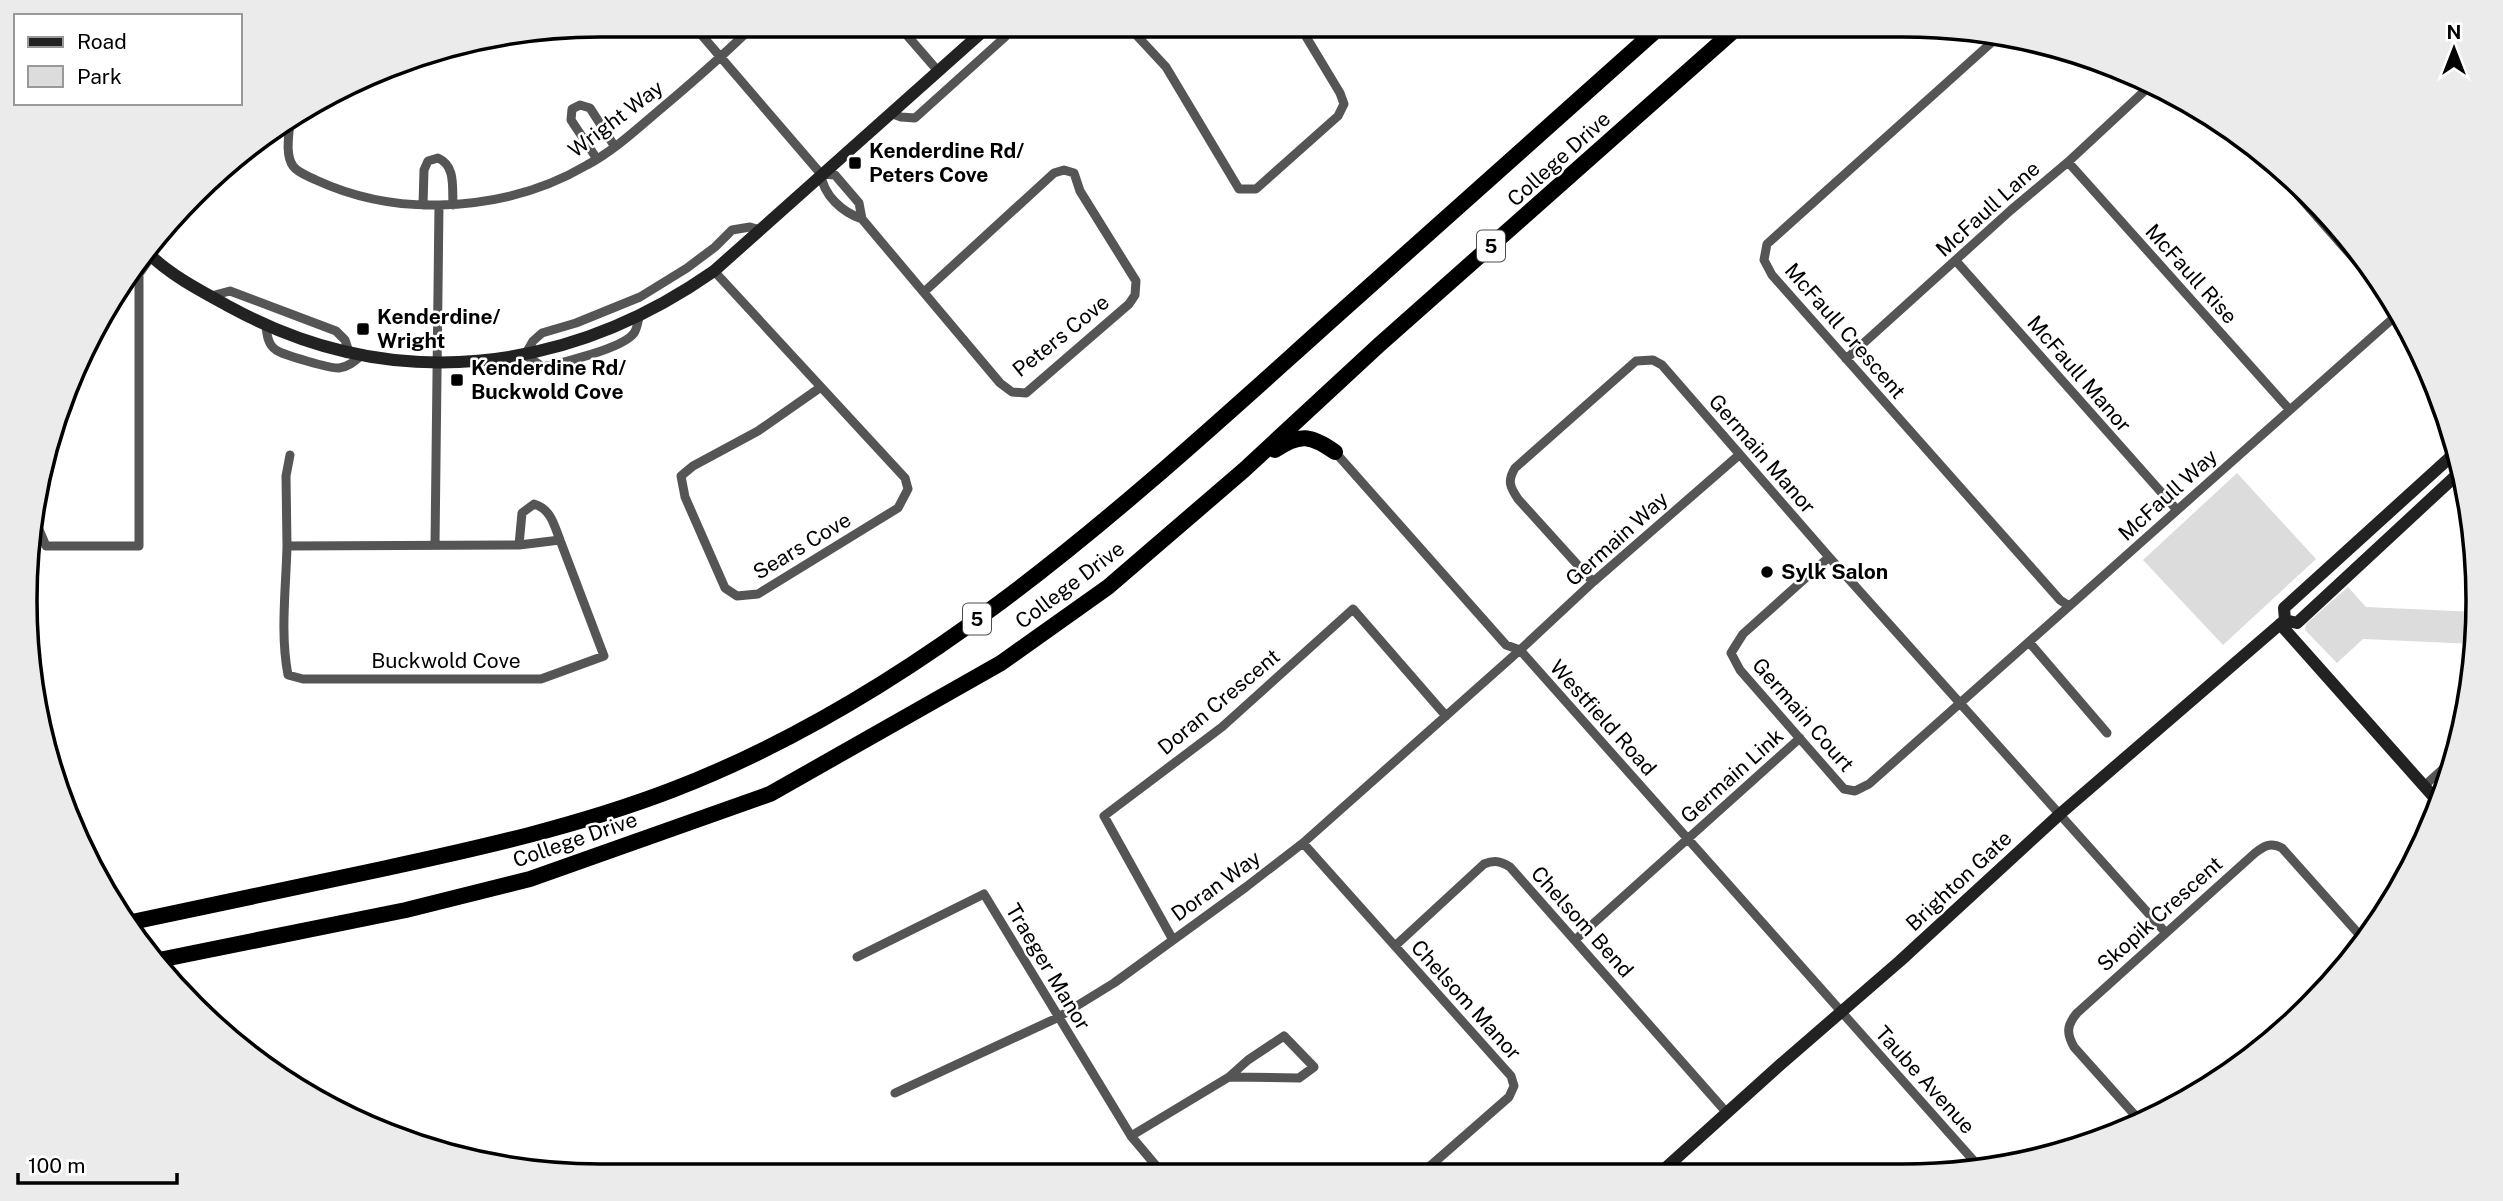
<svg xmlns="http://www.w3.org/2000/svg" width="2503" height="1201" viewBox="0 0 2503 1201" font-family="'Public Sans',sans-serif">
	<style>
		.green { fill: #dcdcdc }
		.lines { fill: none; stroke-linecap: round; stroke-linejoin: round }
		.street { stroke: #555; stroke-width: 9 }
		.secondary { stroke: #222; stroke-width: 12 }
		.highway { stroke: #000; stroke-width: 16 }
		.poi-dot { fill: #000; stroke: #fff; stroke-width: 2.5 }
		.labels { text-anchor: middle; stroke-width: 5; stroke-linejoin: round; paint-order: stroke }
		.shield { fill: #fff; stroke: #4c4c4c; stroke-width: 2 }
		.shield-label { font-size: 19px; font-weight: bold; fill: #000 }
		.street-label { font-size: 21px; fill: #000; stroke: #fff }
		.poi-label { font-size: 21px; font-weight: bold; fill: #000; stroke: #fff; text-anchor: start }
		.rim { fill: none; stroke: #000; stroke-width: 3.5 }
	</style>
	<rect width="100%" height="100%" fill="#fff"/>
	<path class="green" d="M2237 473 2316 559 2223 645 2143 560Z
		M2348 587 2366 607 2477 612 2474 644 2363 639 2337 663 2305 630 2306 624Z"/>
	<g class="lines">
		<path class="street" d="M693 25 821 174
			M898 25 938 71
			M1127 25 1166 67 1239 189H1256L1338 116 1344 104 1340 93 1299 25
			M2001 34 1767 244 1764 260 1772 275 2060 600 2069 606
			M890 113 901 117 915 118 1005 37 1006 25
			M290 122C289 135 285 155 293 166 298 173 308 176 316 180 355 198 396 206 439 205L435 545
			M2261 153 2393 303
			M597 159 571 120 572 109 580 105 590 108 615 147
			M2068 162 2289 409
			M821 174C823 195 842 212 862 219L1000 383 1012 392 1026 393 1129 304 1135 295 1136 281 1080 191 1074 173 1064 170 1054 173 924 292
			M821 174 835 175 859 203 862 219
			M423 205 424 170 428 161 438 158C456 166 452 187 453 205
			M439 205C491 204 543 191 587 165 615 150 639 127 663 107 695 80 725 54 754 25
			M1956 261 2177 510
			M714 271 905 478 908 489 898 508 758 594 737 596 725 588 685 497 681 476 693 466 758 431 821 387
			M211 296 230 291 336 331 345 340 349 352
			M639 317C638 322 637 329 634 333 624 348 562 363 543 367L525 355 533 341 542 333 576 323 640 297 687 268 715 247 732 230 750 227 761 230
			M266 326C267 335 268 345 276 350 283 355 332 369 339 368 349 367 356 360 363 354
			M1846 359 2011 210 2068 162 2152 84
			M57 419 68 408 69 379
			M1335 452 1506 645 1520 650 1982 1170
			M35 520 46 546H139V274L151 257
			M560 540 604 656 541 679H303L288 675C280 634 286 588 287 546L519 545Z
			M519 545 522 513 534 504C551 509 554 525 560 540
			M287 546 286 476 290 455
			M1829 557 1743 634 1731 653 1740 670 1844 789 1855 791 1869 784 2399 313
			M1593 582 1518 499C1510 487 1507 481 1515 468L1636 361 1653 360 1662 365 1829 557 2166 933
			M2029 642 2107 733
			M2424 786 2453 760
			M1303 843 1511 1076 1514 1086 1509 1097 1421 1174
			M1173 940 1104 816 1222 727 1353 609 1446 716
			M1575 940 1800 738
			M1395 946 1484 864C1494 860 1501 861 1510 867L1727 1113
			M857 957 984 894 1131 1136 1163 1174
			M895 1093 1057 1018 1114 983 1246 887 1303 843 1520 650 1593 582 1739 455
			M2141 1122 2074 1047C2066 1033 2067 1025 2077 1013L2255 853C2264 846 2270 842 2282 848L2365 941
			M1131 1136 1229 1077 1299 1078 1314 1067 1284 1036 1248 1060 1229 1077"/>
		<path class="secondary" d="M148 253C171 276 203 292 232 308 392 395 567 374 714 271L990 25
			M2285 620 2284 608 2456 452
			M2285 620 2297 623 2462 470
			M2280 624 2440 804
			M1660 1173 1781 1064 1900 961 2060 814 2285 620"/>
		<path class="highway" d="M1275 450C1300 433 1311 435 1335 452
			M132 922C215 905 298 887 382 869 480 848 578 826 672 790 912 698 1107 522 1295 353 1417 243 1540 134 1662 25
			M159 960 406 910 530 879 770 794 1001 663 1108 587 1244 470 1379 345 1740 25"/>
	</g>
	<g class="poi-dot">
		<rect x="848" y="156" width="14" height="14" rx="3.5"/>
		<rect x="356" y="322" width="14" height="14" rx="3.5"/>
		<rect x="450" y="373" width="14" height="14" rx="3.5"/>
		<circle cx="1767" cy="572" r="7"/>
	</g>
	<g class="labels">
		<g class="shield">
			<rect x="1477" y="230.5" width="28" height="31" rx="5"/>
			<rect x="963" y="603.5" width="28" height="31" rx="5"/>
		</g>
		<g class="shield-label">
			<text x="1491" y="253">5</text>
			<text x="977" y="626">5</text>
		</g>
		<g class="street-label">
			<text transform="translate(616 119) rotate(-37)" y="7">Wright Way</text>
			<text transform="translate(1559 159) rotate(-42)" y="7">College Drive</text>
			<text transform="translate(1988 209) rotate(-42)" y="7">McFaull Lane</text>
			<text transform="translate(2191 274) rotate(48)" y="7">McFaull Rise</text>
			<text transform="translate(1845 331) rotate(49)" y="7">McFaull Crescent</text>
			<text transform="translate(1061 336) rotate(-39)" y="7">Peters Cove</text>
			<text transform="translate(2079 374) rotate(49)" y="7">McFaull Manor</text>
			<text transform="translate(1762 454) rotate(49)" y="7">Germain Manor</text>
			<text transform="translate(2168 495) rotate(-42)" y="7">McFaull Way</text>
			<text transform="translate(1617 539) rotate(-42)" y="7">Germain Way</text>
			<text transform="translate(802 546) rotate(-31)" y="7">Sears Cove</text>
			<text transform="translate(1070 585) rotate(-37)" y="7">College Drive</text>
			<text x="446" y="668">Buckwold Cove</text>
			<text transform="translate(1219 702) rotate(-40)" y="7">Doran Crescent</text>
			<text transform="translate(1803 715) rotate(49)" y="7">Germain Court</text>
			<text transform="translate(1603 718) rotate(48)" y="7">Westfield Road</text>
			<text transform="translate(1732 776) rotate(-42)" y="7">Germain Link</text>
			<text transform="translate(575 840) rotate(-19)" y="7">College Drive</text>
			<text transform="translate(1959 881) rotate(-43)" y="7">Brighton Gate</text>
			<text transform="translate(1216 886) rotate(-36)" y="7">Doran Way</text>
			<text transform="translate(2160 914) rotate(-42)" y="7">Skopik Crescent</text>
			<text transform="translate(1582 922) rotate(48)" y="7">Chelsom Bend</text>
			<text transform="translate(1048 967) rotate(59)" y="7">Traeger Manor</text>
			<text transform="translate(1466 1000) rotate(48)" y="7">Chelsom Manor</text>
			<text transform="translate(1925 1080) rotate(48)" y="7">Taube Avenue</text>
		</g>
		<g class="poi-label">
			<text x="869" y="158">Kenderdine Rd/<tspan x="869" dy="24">Peters Cove</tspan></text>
			<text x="377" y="324">Kenderdine/<tspan x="377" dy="24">Wright</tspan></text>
			<text x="471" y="375">Kenderdine Rd/<tspan x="471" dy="24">Buckwold Cove</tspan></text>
			<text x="1781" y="579">Sylk Salon</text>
		</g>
	</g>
	<path d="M0 0H2503V1201H0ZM600 37H1903A563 563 0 0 1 2466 600V601A563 563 0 0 1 1903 1164H600A563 563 0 0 1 37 601V600A563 563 0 0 1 600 37Z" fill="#ebebeb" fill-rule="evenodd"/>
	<path class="rim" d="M600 37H1903A563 563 0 0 1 2466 600V601A563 563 0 0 1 1903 1164H600A563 563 0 0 1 37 601V600A563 563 0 0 1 600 37Z"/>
	<rect x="14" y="14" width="228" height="91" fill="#ffffff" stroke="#999999" stroke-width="2"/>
	<rect x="28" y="37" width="35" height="10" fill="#222222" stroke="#999999" stroke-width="2"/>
	<text x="77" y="49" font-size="21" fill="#000000">Road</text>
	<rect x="28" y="66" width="35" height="21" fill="#dcdcdc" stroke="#999999" stroke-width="2"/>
	<text x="77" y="84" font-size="21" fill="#000000">Park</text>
	<g transform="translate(2454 49)" stroke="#ffffff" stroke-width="5" paint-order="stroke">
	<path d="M0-5L12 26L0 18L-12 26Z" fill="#000000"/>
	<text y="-10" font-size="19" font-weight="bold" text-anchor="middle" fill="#000000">N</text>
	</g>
	<path d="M18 1173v10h159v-10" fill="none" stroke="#000000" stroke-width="3.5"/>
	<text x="28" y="1173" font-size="21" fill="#000000" stroke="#ffffff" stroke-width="5" paint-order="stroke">100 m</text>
</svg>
